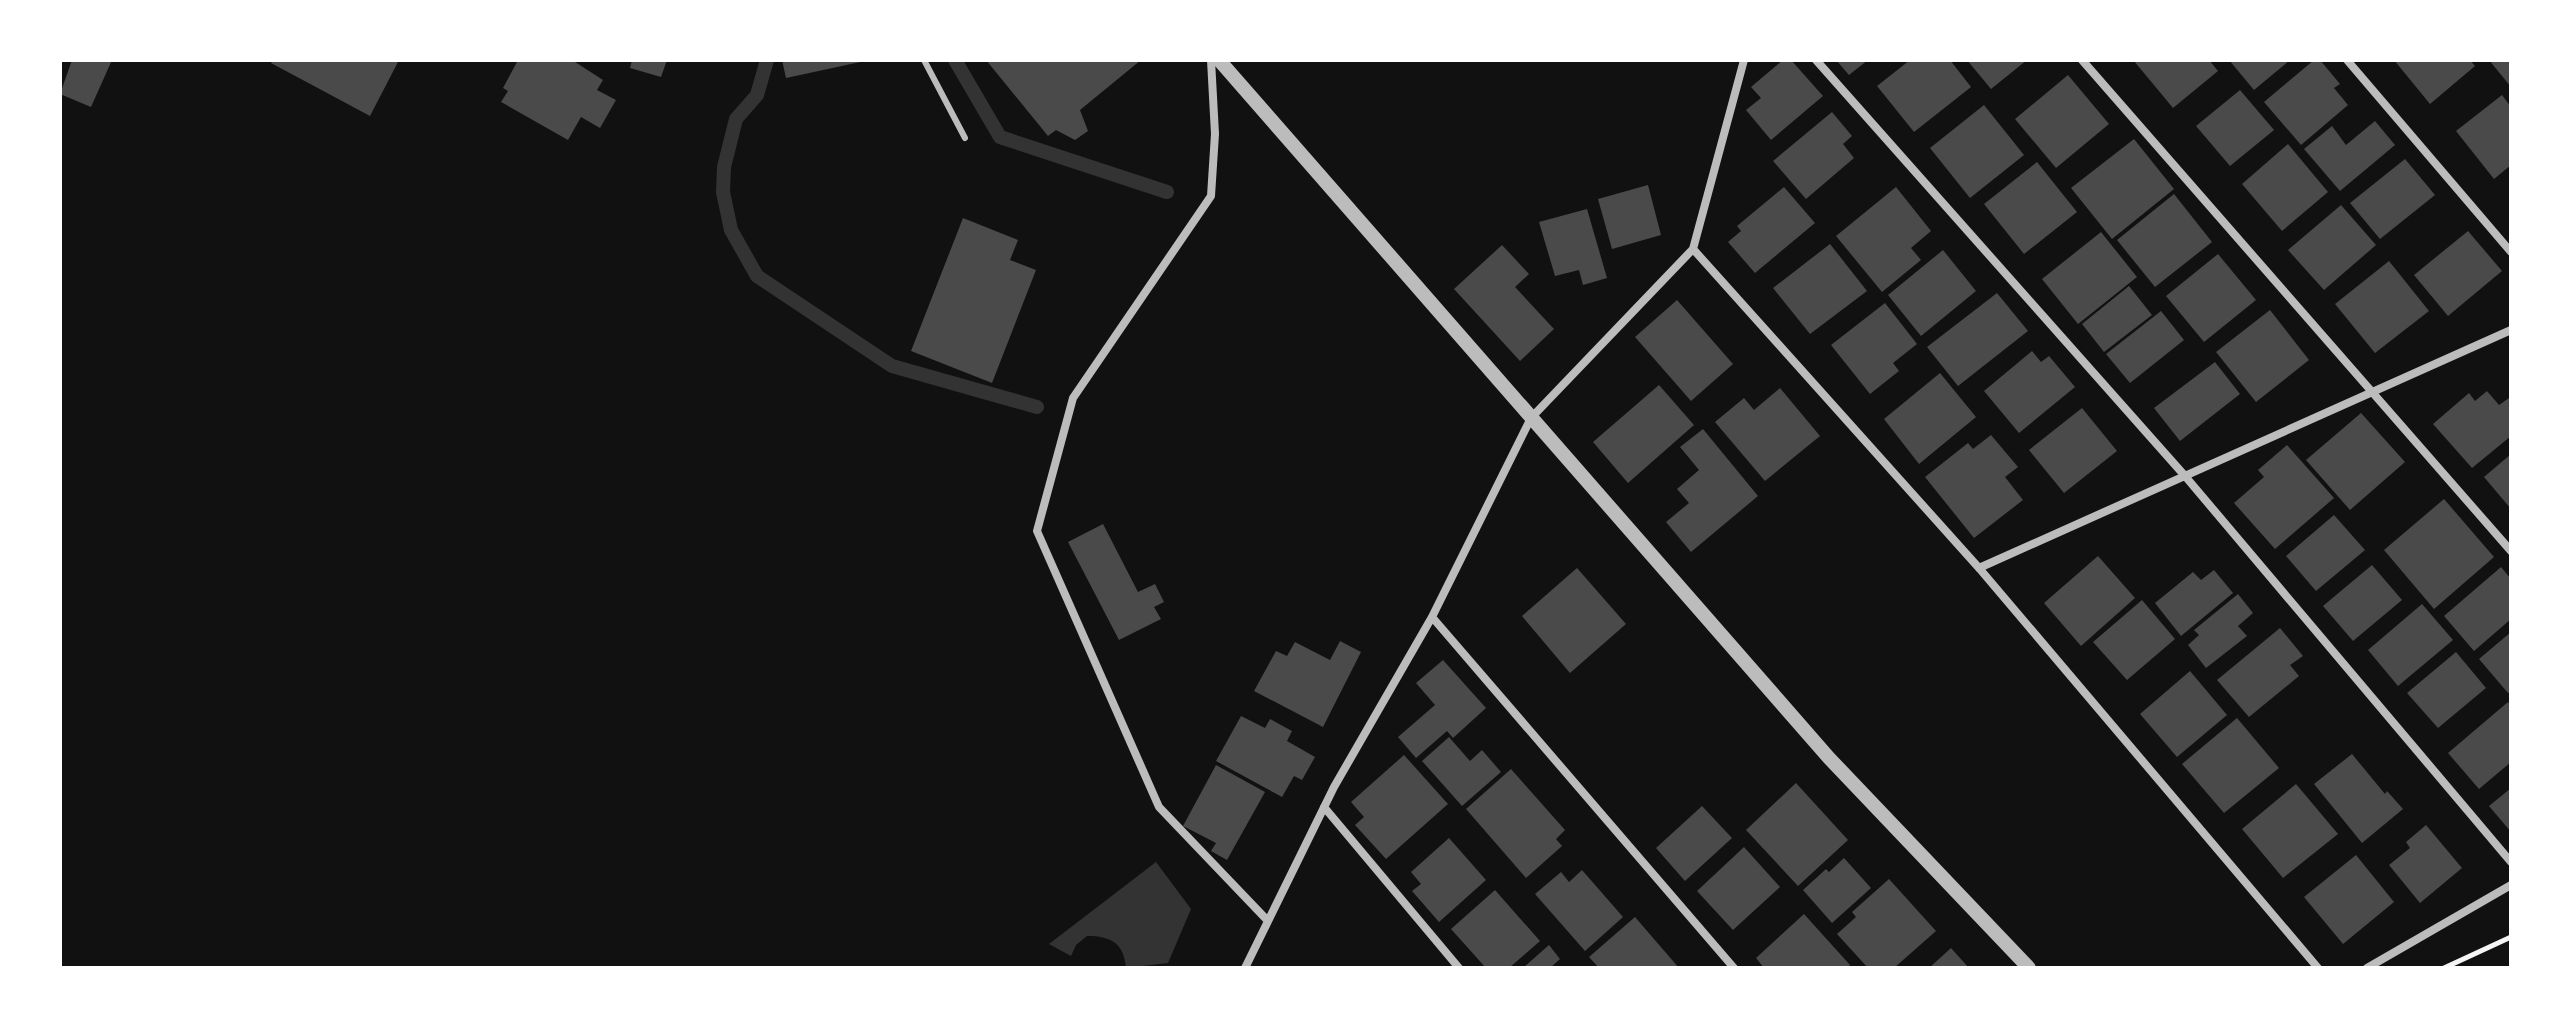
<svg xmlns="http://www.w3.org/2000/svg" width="2571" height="1028" viewBox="0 0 2571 1028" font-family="'PT Sans Narrow',sans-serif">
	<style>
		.water { fill: #333 }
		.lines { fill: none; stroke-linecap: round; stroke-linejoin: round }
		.stream { stroke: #333; stroke-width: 14 }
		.building { fill: #4a4a4a }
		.path { stroke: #f5f5f5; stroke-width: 5 }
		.service { stroke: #bcbcbc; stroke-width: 6 }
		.minor { stroke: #bcbcbc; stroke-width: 8 }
		.tertiary { stroke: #bcbcbc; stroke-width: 14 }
	</style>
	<rect width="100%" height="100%" fill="#111"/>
	<path class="water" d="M1156 862 1191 909 1168 963 1126 968C1124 943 1111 936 1087 936L1076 945 1071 956 1049 944Z"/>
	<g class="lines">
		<path class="stream" d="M767 60 757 95 736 119 724 167 723 192 731 230 757 276 892 366 1037 407
			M955 60 1000 137 1167 192"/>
	</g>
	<path class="building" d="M72 60H112L91 107 60 94Z
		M273 60H399L370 116 271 63Z
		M518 60H572L603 80 597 90 616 100 600 128 581 117 568 140 501 102 508 91 503 88Z
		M632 60H667L661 77 630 68Z
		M782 60H865V61L786 78Z
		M986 60H1141L1080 110 1088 131 1075 140 1056 130 1048 136Z
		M1783 60H1791L1823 96 1771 140 1746 110 1761 98 1751 87Z
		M1836 60H1868L1849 75Z
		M1910 60H1950L1971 87 1914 132 1877 86Z
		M1967 60H2027L1991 89Z
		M2136 60H2209L2218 71 2173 108 2134 61Z
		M2229 60H2290L2254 90Z
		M2314 60H2320L2340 84 2334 88 2348 105 2301 145 2264 102Z
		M2394 60H2470L2475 66 2430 104Z
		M2489 60H2511V87Z
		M2068 75 2109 124 2056 168 2015 119Z
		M2240 90 2274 130 2230 166 2196 126Z
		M2502 95 2511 107V165L2494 179 2456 131Z
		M1984 105 2024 155 1970 198 1930 148Z
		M1832 112 1852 136 1843 144 1854 158 1806 199 1773 161Z
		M2375 121 2395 145 2340 191 2304 149 2332 126 2346 145Z
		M2134 139 2174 189 2112 239 2071 188Z
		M2288 144 2328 192 2282 231 2242 184Z
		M2405 159 2435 195 2380 239 2350 203Z
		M2037 162 2077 212 2024 254 1984 204Z
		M1648 185 1661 235 1612 249 1598 199Z
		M1784 187 1815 223 1755 273 1728 242 1741 231 1737 226Z
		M1896 187 1931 231 1911 248 1921 260 1882 292 1836 236Z
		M2174 194 2212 242 2155 287 2117 240Z
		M2341 205 2376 245 2324 290 2288 250Z
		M1587 209 1607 278 1583 285 1579 270 1555 276 1539 222Z
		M963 218 1018 240 1010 260 1036 270 992 383 911 351Z
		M2468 231 2502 271 2448 316 2414 275Z
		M2101 232 2137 277 2078 324 2042 279Z
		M1830 244 1867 291 1810 334 1773 288Z
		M1502 245 1529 274 1515 287 1554 329 1520 361 1454 289Z
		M1943 250 1976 291 1921 336 1888 295Z
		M2218 254 2256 300 2204 342 2166 296Z
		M2389 261 2429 311 2375 353 2335 304Z
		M2129 286 2152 315 2104 352 2082 324Z
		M1997 293 2028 331 1958 386 1927 347Z
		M1677 300 1733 364 1691 401 1635 337Z
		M1885 303 1917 344 1893 363 1899 371 1870 394 1831 345Z
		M2270 310 2309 360 2256 402 2216 352Z
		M2161 311 2184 340 2130 383 2106 354Z
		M2032 351 2041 362 2049 356 2075 387 2019 433 1984 391Z
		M2215 362 2240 394 2180 441 2154 408Z
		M1940 373 1976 417 1919 464 1884 419Z
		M1659 385 1694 425 1628 483 1593 442Z
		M1780 388 1820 436 1765 481 1715 422 1744 398 1754 410Z
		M2487 391 2499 405 2509 398 2511 401V436L2472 468 2433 424 2469 393 2475 401Z
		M2082 408 2117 451 2064 493 2029 450Z
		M2361 413 2405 462 2350 510 2306 460Z
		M1703 429 1758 496 1691 552 1666 522 1689 503 1677 489 1699 470 1680 447Z
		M1991 435 2018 467 2005 477 2023 500 1974 538 1925 477 1968 443 1973 449Z
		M2287 445 2334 498 2275 549 2234 503 2264 477 2258 470Z
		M2511 454V509L2484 477Z
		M2444 499 2494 557 2434 609 2384 550Z
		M2334 515 2365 550 2316 591 2286 556Z
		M1103 524 1138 592 1155 584 1164 602 1154 607 1161 619 1119 640 1068 542Z
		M2098 556 2135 598 2081 646 2044 603Z
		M2372 565 2402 600 2353 641 2323 606Z
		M2501 567 2511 579V619L2474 651 2444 616Z
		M1577 568 1626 624 1570 673 1522 616Z
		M2214 570 2233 593 2181 636 2155 603 2193 572 2201 580Z
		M2238 594 2253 613 2238 626 2247 636 2206 668 2188 645 2199 635 2194 630Z
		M2142 600 2175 639 2127 680 2093 642Z
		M2422 604 2453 640 2398 686 2368 650Z
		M2280 628 2303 656 2290 665 2299 676 2249 717 2217 680Z
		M2511 632V691L2508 693 2479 659Z
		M1340 641 1361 652 1323 727 1254 691 1276 651 1287 656 1295 642 1330 660Z
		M2456 652 2486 688 2438 728 2407 693Z
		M1443 660 1486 708 1453 738 1447 731 1416 758 1398 737 1435 705 1416 683Z
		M2190 671 2227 715 2177 757 2140 714Z
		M2508 702 2511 706V762L2479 789 2448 753Z
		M1241 716 1265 728 1270 719 1292 731 1287 741 1315 757 1302 780 1294 776 1282 797 1216 761Z
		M2237 718 2279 768 2224 813 2182 764Z
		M1449 737 1470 761 1482 750 1501 772 1462 806 1422 761Z
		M2352 754 2385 794 2387 791 2403 809 2362 843 2314 784Z
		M1404 755 1448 804 1386 859 1355 825 1364 817 1351 802Z
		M1216 765 1265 792 1227 860 1211 851 1216 843 1183 826Z
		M1511 769 1565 830 1556 839 1562 846 1526 878 1466 809Z
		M1796 783 1848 840 1798 886 1746 830Z
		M2296 784 2338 834 2283 878 2242 829Z
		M2511 788V832L2489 806Z
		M1702 806 1732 838 1685 881 1656 848Z
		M2426 825 2462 868 2420 903 2389 865 2410 848 2406 842Z
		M1449 838 1486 880 1439 922 1412 891 1421 884 1411 872Z
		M1744 847 1780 887 1733 930 1697 891Z
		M2356 855 2394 902 2343 944 2304 897Z
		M1844 858 1871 888 1832 923 1803 890 1826 869 1829 872Z
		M1582 870 1623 917 1585 951 1535 894 1561 872 1569 882Z
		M1889 879 1936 931 1894 968H1868L1837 934 1856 917 1852 912Z
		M1495 890 1540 941 1509 968H1486L1451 929Z
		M1804 914 1850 965 1847 968H1764L1756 958Z
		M1635 917 1679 968H1599L1589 957Z
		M1549 945 1560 959 1550 968H1523Z
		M1951 948 1969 968H1929Z"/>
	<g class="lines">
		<path class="path" d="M2444 968 2511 937"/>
		<path class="service" d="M924 60 965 138"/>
		<path class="minor" d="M1211 60 1215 134 1211 196 1073 398 1037 531 1159 807 1268 921
			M1816 60 2185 476 2511 862
			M2082 60 2511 551
			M2347 60 2511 252
			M1693 249 1979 568 2318 968
			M1979 568 2511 330
			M1432 617 1734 968
			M1324 807 1459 968
			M1245 968 1334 787 1432 617 1531 418 1693 249 1744 60
			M2367 968 2511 885"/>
		<path class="tertiary" d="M1219 60 1829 758 2029 968"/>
	</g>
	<rect width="2571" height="1028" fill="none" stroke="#ffffff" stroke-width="124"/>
</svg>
